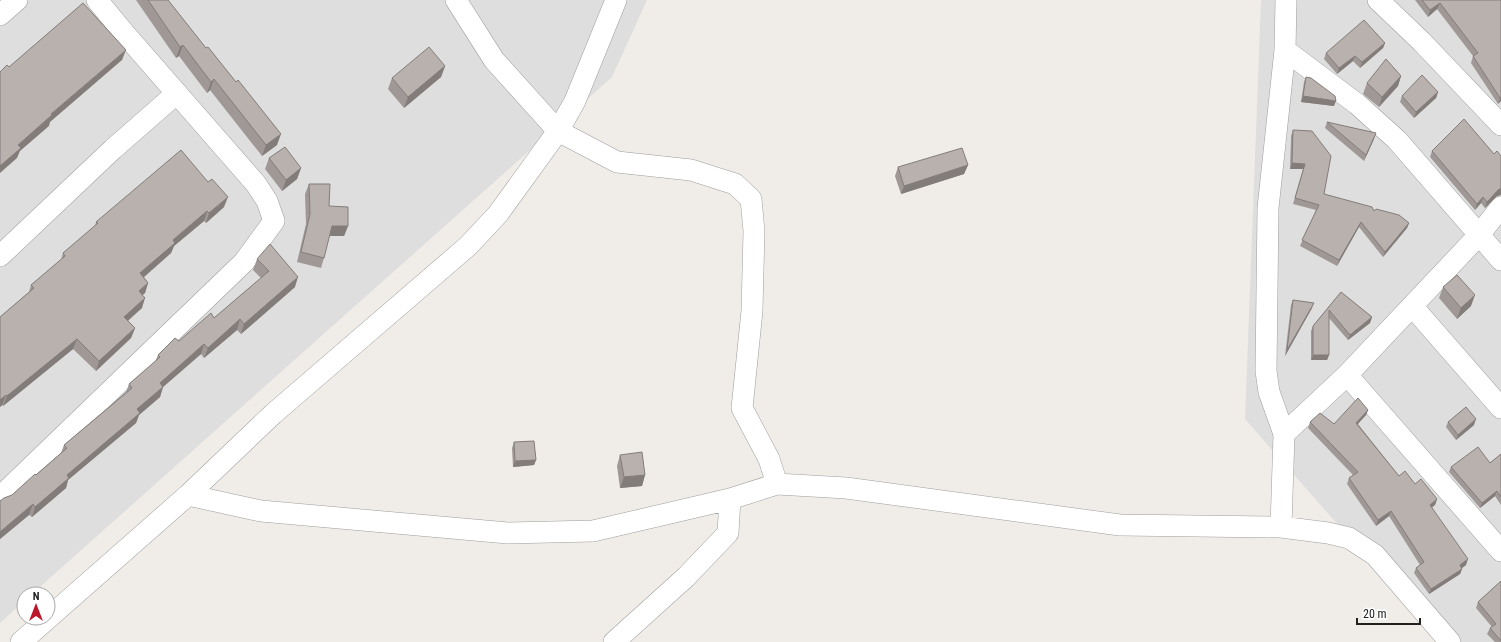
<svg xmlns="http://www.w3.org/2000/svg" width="1501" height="642" viewBox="0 0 1501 642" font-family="'Roboto Condensed',sans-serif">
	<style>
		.residential { fill: #dfdede }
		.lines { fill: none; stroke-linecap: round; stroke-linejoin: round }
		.minor-casing { stroke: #9e9e9e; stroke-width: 22 }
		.minor { stroke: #fff; stroke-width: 21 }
		.wall { fill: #9f9896 }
		.shaded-wall { fill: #827c7a }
		.building { fill: #b9b1ae; stroke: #827c7a }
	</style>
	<rect width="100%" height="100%" fill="#f0ede9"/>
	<path class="residential" d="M0 0H647L612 77 32 594H24V601L0 623Z
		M1261 0H1501V642H1441L1245 419Z"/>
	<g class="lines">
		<g class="minor-casing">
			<path id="minor" d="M456 0 494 60 558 131 617 162 691 170 735 184 751 199 754 231 752 311 742 408 769 459 777 484
				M1378 0 1421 41 1501 125
				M0 15 17 0
				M1285 50 1357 104 1397 140 1501 260
				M0 256 113 149 177 93
				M1412 306 1501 408
				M1347 375 1501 551
				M1284 434 1269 392 1266 371 1268 208 1285 50 1286 0
				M188 495 261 511 508 533 593 531 730 499 777 484 846 488 1120 525 1281 527 1328 533 1349 538 1375 555 1450 642
				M0 497 244 262 274 221 267 201 256 184 125 34 97 0
				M1281 527 1284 434 1347 375 1479 235 1501 207
				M21 642 188 495 273 414 468 246 498 214 558 131 575 101 616 0
				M614 642 686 577 728 533 730 499"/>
		</g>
		<use href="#minor" class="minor"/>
	</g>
	<path class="wall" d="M136 0H168L277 145 262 156 210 90 207 93 179 56 176 58Z
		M1415 0H1501V101L1498 104 1471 63 1473 56 1437 9 1428 17Z
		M1385 43 1383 48 1360 68 1353 61 1337 74 1324 59 1326 53Z
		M445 66 441 77 404 108 388 89 392 78Z
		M1401 76 1398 86 1379 107 1363 94 1367 83Z
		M1306 77 1334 106 1301 102 1304 82Z
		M1438 92 1436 98 1414 118 1400 102 1402 96Z
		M1327 122 1374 139 1364 161 1325 128Z
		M1293 130 1324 194 1409 223 1407 228 1383 257 1359 227 1337 266 1300 246 1316 210 1293 204 1303 169H1290L1291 136Z
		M1432 151 1494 154 1501 156V195L1497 196 1485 208 1481 203 1475 210 1430 157Z
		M269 158 301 168 297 179 282 191 265 169Z
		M968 165 964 174 901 194 895 176 898 167Z
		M309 184 348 226 344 236H329L324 258 321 268 297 262 306 224 305 194Z
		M224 207 206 223 204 221 174 246 171 253 144 277 148 283 145 293 142 295V308L128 321 135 328 131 338 96 371 73 349 3 406 2 405 0 407V317L29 292 31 285 61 260 63 253 95 226 96 222Z
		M257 259 295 287 241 334 237 330 204 358 201 354 163 387 160 397 139 415 136 423 68 480 66 488 32 517 29 515 0 539V501L12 495 61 453 64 445 126 392 129 384 155 362 158 355 214 318 261 278 253 270Z
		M1443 287 1471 306 1457 319 1439 298Z
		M1341 292 1372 317 1370 323 1348 340 1329 318V355L1327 360H1311V331L1313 326Z
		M1293 300 1312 308 1285 356 1291 305Z
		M1368 410 1366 415 1358 424 1399 476 1415 484 1437 499 1435 505 1432 507 1466 565 1462 568V569L1460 574 1429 594 1414 573 1416 568 1420 565 1389 516 1376 526 1347 484 1349 478 1353 475 1308 428 1310 422 1334 424Z
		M1448 422 1474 425 1456 440 1446 427Z
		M514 442 536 460 534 465 513 467 512 448Z
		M1501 454V505L1495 496 1480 508 1449 472 1451 467 1490 463Z
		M620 455 645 475 642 486 620 488 617 466Z
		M1501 581V642H1495L1487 634 1490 628 1492 627 1476 608 1478 602Z"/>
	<path class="shaded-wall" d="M1440 3 1437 9 1428 17 1430 10Z
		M1385 43 1383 48 1360 68 1362 62Z
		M183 45 179 56 176 58 180 47Z
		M126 50 122 60 50 122 49 126 20 151 17 158 0 173V166L18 145 51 114Z
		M1355 56 1353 61 1337 74 1339 68Z
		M445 66 441 77 404 108 408 97Z
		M1401 76 1398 86 1379 107 1382 97Z
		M214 79 210 90 207 93 211 82Z
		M1438 92 1436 98 1414 118 1416 112Z
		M1303 96 1336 101 1334 106 1301 102Z
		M1501 97V101L1498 104 1500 98Z
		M1376 133 1374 139 1364 161 1366 155Z
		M281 134 277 145 262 156 266 145Z
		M1292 163 1305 164 1303 169H1290Z
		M968 165 964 174 901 194 904 186Z
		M301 168 297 179 282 191 286 180Z
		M1499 189H1501V195L1497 196 1485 208 1487 202Z
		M228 197 224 207 206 223 209 213Z
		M1483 197 1481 203 1475 210 1477 204Z
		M207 211 204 221 174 246 171 253 136 284 140 273 173 240Z
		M1361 222 1359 227 1337 266 1339 260Z
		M1409 223 1407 228 1383 257 1385 252Z
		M332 226H348L344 236H328Z
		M298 277 295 287 241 334 244 324Z
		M148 283 145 293 135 301 139 291Z
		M1475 295 1471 306 1457 319 1461 308Z
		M145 298 142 308 120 327 124 317Z
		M1314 303 1312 308 1285 356 1287 350Z
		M1372 317 1370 323 1348 340 1350 335Z
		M240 319 237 330 204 358 208 348Z
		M135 328 131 338 96 371 99 361Z
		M77 339 73 349 3 406 7 396Z
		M204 344 201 354 163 387 160 397 139 415 136 423 68 480 66 488 32 517 35 507 67 475 160 383Z
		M1313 355H1329L1327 360H1311Z
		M6 395 2 405 0 407V400Z
		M1368 410 1366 415 1354 428 1356 423Z
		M1476 419 1474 425 1456 440 1458 435Z
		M536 460 534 465 513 467 515 461Z
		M645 475 642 486 620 488 624 477Z
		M1497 491 1495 496 1480 508 1482 503Z
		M1437 499 1435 505 1428 510 1430 505Z
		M33 504 29 515 0 539V532Z
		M1391 511 1389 516 1376 526 1378 520Z
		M1468 559 1466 565 1458 571 1460 565Z
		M1462 569 1460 574 1429 594 1431 589Z"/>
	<path class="building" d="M148 0H168L206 48 208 47 236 82 238 80 281 134 266 145 214 79 211 82 183 45 180 47Z
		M1422 0H1501V97L1500 98 1473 56 1478 53 1440 3 1430 10Z
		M83 3 126 50 51 114 52 115 18 145 21 148 0 166V72L7 65 9 67Z
		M1364 20 1385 43 1362 62 1355 56 1339 68 1326 53Z
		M429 47 445 66 408 97 392 78Z
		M1386 59 1401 76 1382 97 1367 83Z
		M1422 75 1438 92 1416 112 1402 96Z
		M1306 77 1311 78 1335 96 1336 101 1303 96Z
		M1464 119 1494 154 1497 151 1501 156V189H1499L1487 202 1483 197 1477 204 1432 151Z
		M1327 122 1376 133 1366 155Z
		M1293 130 1312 131 1331 156 1324 194 1372 207 1374 211 1376 209 1399 215 1409 223 1385 252 1361 222 1339 260 1302 240 1319 205 1295 198 1305 164 1292 163Z
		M285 147 301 168 286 180 269 158Z
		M962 148 968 165 904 186 898 167Z
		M181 150 208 182 212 179 228 197 209 213 207 211 173 240 175 243 140 273 148 283 139 291 145 298 124 317 135 328 99 361 77 339 7 396 6 395 0 400V317L34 288 31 285 65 256 63 253 98 223 96 222Z
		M309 184H330L329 206 348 207V226H332L324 258 301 252 310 214Z
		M270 244 298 277 244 324 240 319 208 348 204 344 160 383 163 387 137 409 140 413 67 475 69 478 35 507 33 504 0 532V501L4 498 12 495 35 474 36 475 67 448 64 445 132 388 129 384 160 357 158 355 175 338 179 341 211 313 214 318 269 271 257 259Z
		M1457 275 1475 295 1461 308 1443 287Z
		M1341 292 1372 317 1350 335 1329 310V355H1313V326Z
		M1293 300 1314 303 1287 350Z
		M1358 398 1368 410 1356 423 1399 476 1405 471 1415 484 1421 479 1437 499 1430 505 1468 559 1460 565 1462 569 1431 589 1416 568 1424 562 1391 511 1378 520 1349 478 1358 472 1310 422 1320 413 1334 424Z
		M1466 407 1476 419 1458 435 1448 422Z
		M534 441 536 460 515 461 514 442Z
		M1478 447 1490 463 1501 454V497L1497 491 1482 503 1451 467Z
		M642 452 645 475 624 477 620 455Z
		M1501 581V641L1490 628 1496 624 1478 602Z"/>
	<g transform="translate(36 606)"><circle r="19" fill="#ffffff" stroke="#a6a6a6"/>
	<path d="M0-3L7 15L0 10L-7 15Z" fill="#bc162d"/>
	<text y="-6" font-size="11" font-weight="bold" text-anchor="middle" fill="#212121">N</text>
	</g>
	<path d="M1357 618v6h63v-6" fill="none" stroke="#212121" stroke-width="2"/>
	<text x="1363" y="618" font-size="12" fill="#212121" stroke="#ffffff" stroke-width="3" paint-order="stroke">20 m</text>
</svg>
